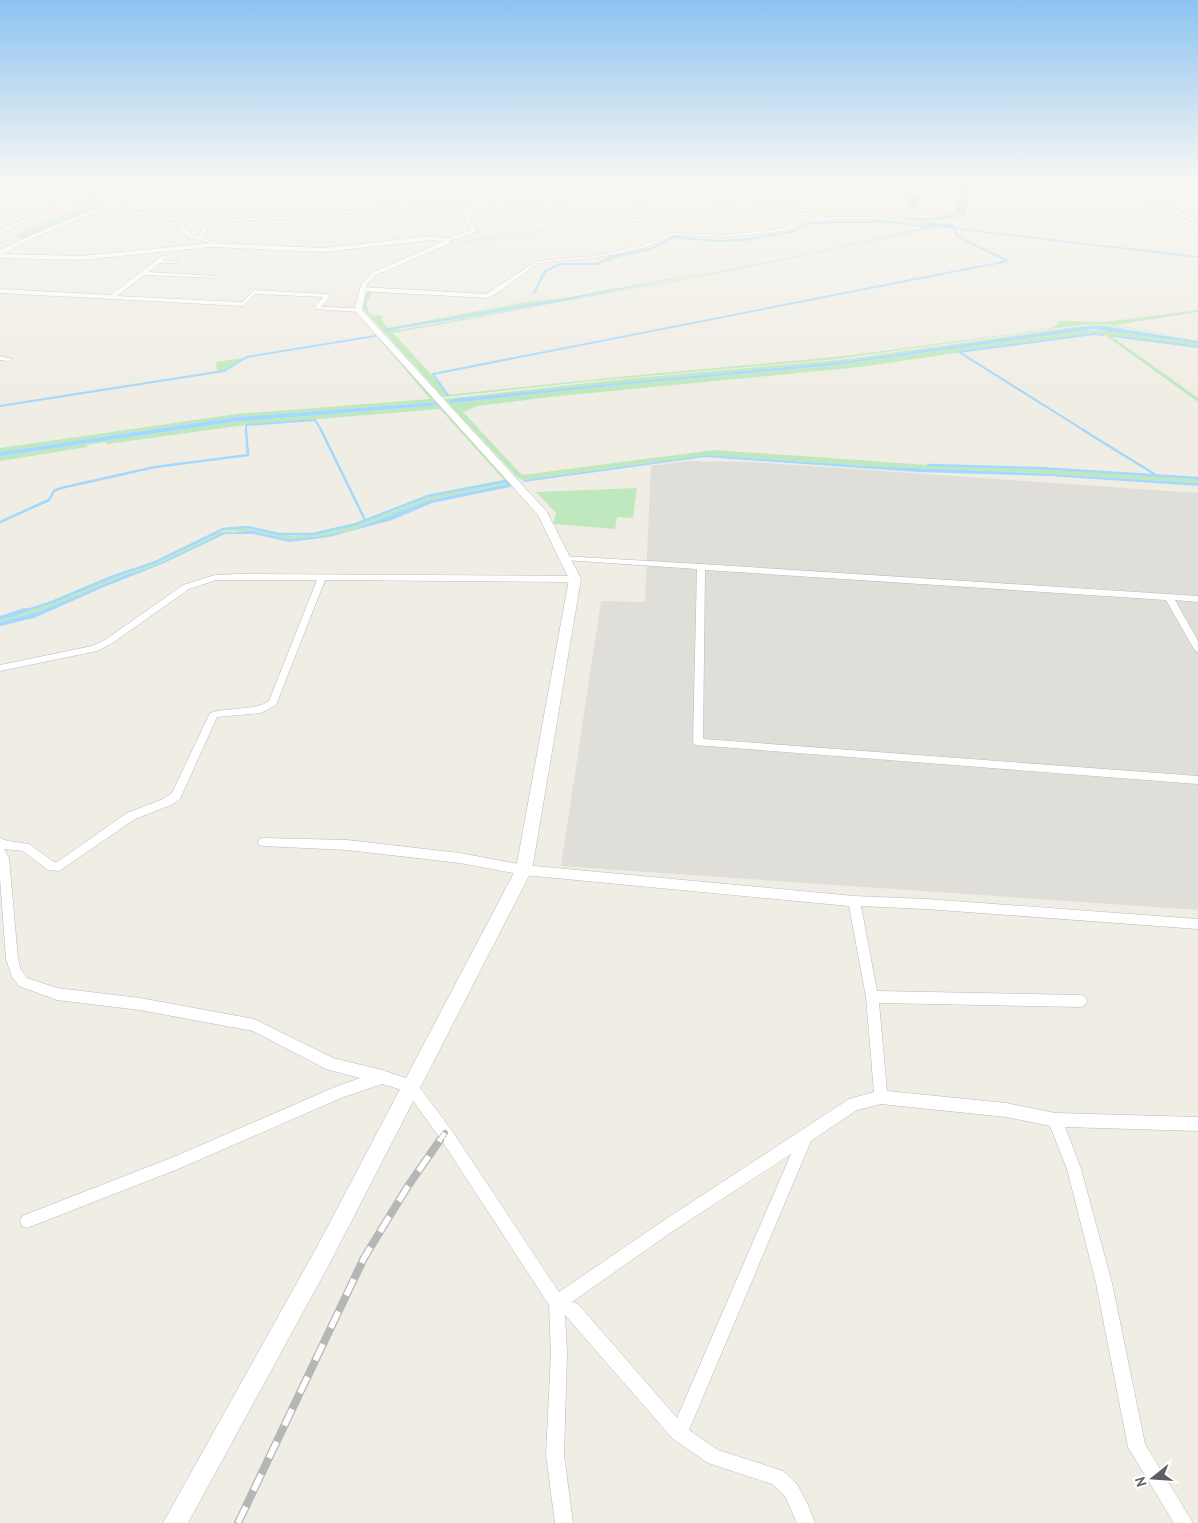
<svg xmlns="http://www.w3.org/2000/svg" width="1198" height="1523" viewBox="0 0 1198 1523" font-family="'PT Sans',sans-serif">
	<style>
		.industrial { fill: #e0ded8 }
		.green { fill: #c0e8bf }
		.water { fill: #a4d9ff }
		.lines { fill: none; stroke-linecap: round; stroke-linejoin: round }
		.stream-far2 { stroke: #a4d9ff; stroke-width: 2 }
		.stream-far1 { stroke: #a4d9ff; stroke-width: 2.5 }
		.stream { stroke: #a4d9ff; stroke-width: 4 }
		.minor-casing { stroke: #b7babf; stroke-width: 1 }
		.tertiary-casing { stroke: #b7babf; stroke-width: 1 }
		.minor { fill: #fff; fill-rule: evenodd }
		.tertiary { fill: #fff; fill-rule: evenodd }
		.rail-far1-casing { stroke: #b5b6b6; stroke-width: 6 }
		.rail-casing { stroke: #b5b6b6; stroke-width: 8 }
		.rail-far1 { stroke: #fff; stroke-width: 4.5; stroke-dasharray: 14; stroke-linecap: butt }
		.rail { stroke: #fff; stroke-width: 5.5; stroke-dasharray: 18; stroke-linecap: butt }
	</style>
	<rect width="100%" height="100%" fill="#efede4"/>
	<path class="industrial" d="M688 461 751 462 1198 493V910L561 866 601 601 645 602 651 466Z"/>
	<path class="green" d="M966 180H969L970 193 965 214 955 218 931 221 934 223H918L930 221 928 220H902L944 218 953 216 961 212 967 194 964 184Z
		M106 205 12 245 8 246 25 238H12L63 214 88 206Z
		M879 221C892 222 905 226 918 225L913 226C879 221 845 223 810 224L805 225 794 232 748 241 717 242 673 238 654 249 619 257 597 265H561L547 271 534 294 545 272 557 265 566 263 595 264 612 258 651 249 673 238 718 241 748 240 794 231 806 224Z
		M908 234H910L724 272 393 333 441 385 447 395 618 377 845 356 1047 329 1055 327 1059 321 1105 322 1198 310V312L1114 325 1198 339 1103 324 1081 325 836 359 593 381 445 397 442 396 364 310 361 305 366 293 373 290 366 305 369 312 374 316 383 315 381 319 388 328 531 301 565 298 760 262 567 299 402 327 396 330 404 329 687 278Z
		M358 314 362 315 439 402 236 417 0 452V448L237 414 430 399Z
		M1102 325 1198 341 1108 327 1089 326 847 361 449 400 452 403 619 385 827 366 1084 330 1112 331 1198 343V347L1111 336 1198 398V402L1105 335 1093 333 860 367 550 397 477 406 463 412 522 475 714 450 928 465 1040 468 1198 478V483L1033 473 867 466 707 455 523 480 518 478 444 399 615 380 848 359 1081 326Z
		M244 358 223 371 0 405 217 371 216 362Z
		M442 405 512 483 509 484 504 480 440 409 245 425 107 444 106 442 87 445V447L0 461V456L234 422Z
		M504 482 506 484 430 500 352 530 322 536 289 539 257 532 232 531 211 538 154 566 126 575 40 611 0 622V619L53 602 115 577 154 564 215 533 241 528 294 536 332 531 389 513 429 497Z
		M637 488 633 518 617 517 615 529 553 524 556 513 536 492Z"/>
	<path class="water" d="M964 180H966L964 184 967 194 959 213C944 221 918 223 902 218 919 218 938 220 954 213L963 195 961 183 901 185 919 200 917 207 913 209 905 197 908 195 899 193 911 194 898 185 882 184 954 182Z
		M928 223 952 224 956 228 1198 256V258L937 227 556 302 385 331V329C565 299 746 267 924 228L913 225Z
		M1089 326 1108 327 1198 341V343L1093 329 827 366 619 385 452 403 448 401 453 399 847 361Z
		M439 402 442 405 234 422 0 456V452L236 417Z
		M707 455 867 466 1033 473 1198 483V486L1050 476 917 472 705 457 524 482 523 480Z
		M512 483 514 484 510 487 432 503 392 520 329 537 289 542 254 534H225L162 564 104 587 34 618 0 626V622L40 611 126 575 154 566 222 533 251 531 289 539 322 536 352 530 430 500Z"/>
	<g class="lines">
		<path class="stream-far2" d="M502 180 509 184 550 180
			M596 180 614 191 730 180
			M826 180 882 184
			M1187 180 1198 181
			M16 189 60 180
			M90 196 125 180
			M1152 200 1198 220
			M534 293 544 272 559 264H596L611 257 651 249 673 237 719 241 749 239 794 231 803 224 814 223 883 221 913 225
			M1113 336 1198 347
			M448 395 433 374 1008 261 957 236 955 229
			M0 406 224 371 247 357 375 336
			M246 431V425L315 420 322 431
			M1085 431 959 352 1094 334 1103 335"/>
		<path class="stream-far1" d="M321 430 365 520
			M1083 430 1156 475
			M928 465 1039 468 1198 478
			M0 522 49 500 54 491 61 488 155 467 248 455 246 430
			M21 612 52 602 114 576 153 563 223 529 247 527 279 534H313L356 524 428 496 505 481 508 484"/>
		<path class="stream" d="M0 618 25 610"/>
		<g class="minor-casing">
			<path id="minor" d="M0 180H10V186L39 194 102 199 111 201 133 211 177 218 191 234 198 237 203 226 231 219 283 217 458 201 488 203 498 200 491 189H431L432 187H492L502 201 508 205 606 193H625L644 203 641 204 623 195H606L507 207 498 202 474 209 467 215 477 232 448 241 446 239 472 230 463 215 471 207 478 205 458 203 283 219 231 221 207 228 205 234 202 238 220 244 218 246 187 236 174 220 130 213 102 201 84 200 37 217 0 233V230L33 215 77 200C53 198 28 197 7 188V182H0Z
				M1099 180H1104L1198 220V223Z
				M736 206 807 209 819 214 821 217H876L921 222 919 223 876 219 803 220 795 222 791 228 781 231 728 237 671 235 647 247 595 258 538 263 496 294 487 298 362 291 359 289 362 287 486 294 537 261 595 256 644 245 670 233 728 235 780 229 787 226 791 220 816 217 806 211 736 208 442 246 440 245Z
				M0 245 12 247 10 248 0 247Z
				M163 255 167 256 163 260 178 262 176 263H160L148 272 217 276 219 277 217 278 144 275 117 296 242 302 254 290 327 294 330 296 321 307 358 308 361 310 358 312 315 309 314 308 323 297 255 294 243 306 0 293V289L111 295Z
				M0 356 12 359 9 361 0 360Z
				M562 556 701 564 1198 596V602L1175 600 1198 641V652L1194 649 1166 600 705 570 703 739 1198 776V784L695 745 693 742 697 569 565 560 561 558Z
				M240 574 575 576 579 579 575 582 325 580 276 705 261 713 217 717 180 799 171 805 135 819 59 871 48 870 23 851 4 849 9 858 18 959 21 970 27 978 57 988 140 998 254 1019 333 1058 382 1070 415 1081 450 1128 559 1292 663 1221 849 1099 874 1092 866 997 849 906 524 875 460 863 347 850 263 846 259 845 258 842 259 839 263 838 347 840 460 853 524 865 854 896 926 899 1198 919V929L926 909 861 906 877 991 1081 995 1085 997 1087 1001 1085 1005 1081 1007 879 1003 887 1091 1006 1103 1055 1113 1198 1117V1131L1065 1127 1081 1169 1112 1283 1145 1444 1193 1523H1174L1128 1447 1096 1283 1067 1169 1050 1126 1006 1117 881 1104 857 1110 811 1141 689 1430 718 1450 783 1471 797 1484 808 1505 815 1523H797L785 1496 772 1484 708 1463 673 1439 565 1315 567 1353 564 1455 573 1523H555L546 1455 551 1353 549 1305 440 1138 406 1091 382 1084 341 1098 178 1169 27 1228 22 1226 20 1221 22 1216 176 1156 335 1087 360 1078 326 1069 253 1031 140 1010 57 1000 19 986 12 977 6 959 0 878V838L8 841 29 844 54 862H57L127 813 163 799 172 793 210 713C228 707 255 711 269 701L317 580H216L189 589 111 644 97 651 0 671V665L92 646 105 640 183 585 215 575ZM791 1154 677 1418 578 1304 572 1302 673 1231Z"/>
		</g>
		<g class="tertiary-casing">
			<path id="tertiary" d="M163 180H170L29 240 3 254 81 256 211 243 323 248 432 236 450 239V243L444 246 376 275 367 285 362 310 547 512 581 579 532 870 332 1259 188 1523H163L318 1245 516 869 569 579 538 515 354 310 361 285 372 273 444 241 432 240 323 252 211 247 81 260 0 258V250L25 238Z"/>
		</g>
		<use href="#minor" class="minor"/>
		<use href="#tertiary" class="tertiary"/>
		<g class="rail-far1-casing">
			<path id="rail-far1" d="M439 1141 445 1133"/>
		</g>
		<g class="rail-casing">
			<path id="rail" d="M238 1523 364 1258 408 1186 440 1140"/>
		</g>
		<use href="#rail-far1" class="rail-far1"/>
		<use href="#rail" class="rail"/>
	</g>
	<linearGradient id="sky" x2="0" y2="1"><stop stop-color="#8dc3f1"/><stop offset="0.46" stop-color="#f8f7f3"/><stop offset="1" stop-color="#f8f7f3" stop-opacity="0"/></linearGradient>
	<rect width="1198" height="393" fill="url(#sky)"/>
	<g transform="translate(1153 1478) rotate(253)" stroke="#ffffff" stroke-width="4" paint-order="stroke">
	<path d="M0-4L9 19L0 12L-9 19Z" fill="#5c6065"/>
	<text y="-8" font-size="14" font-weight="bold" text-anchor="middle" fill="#5c6065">N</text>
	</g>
</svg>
